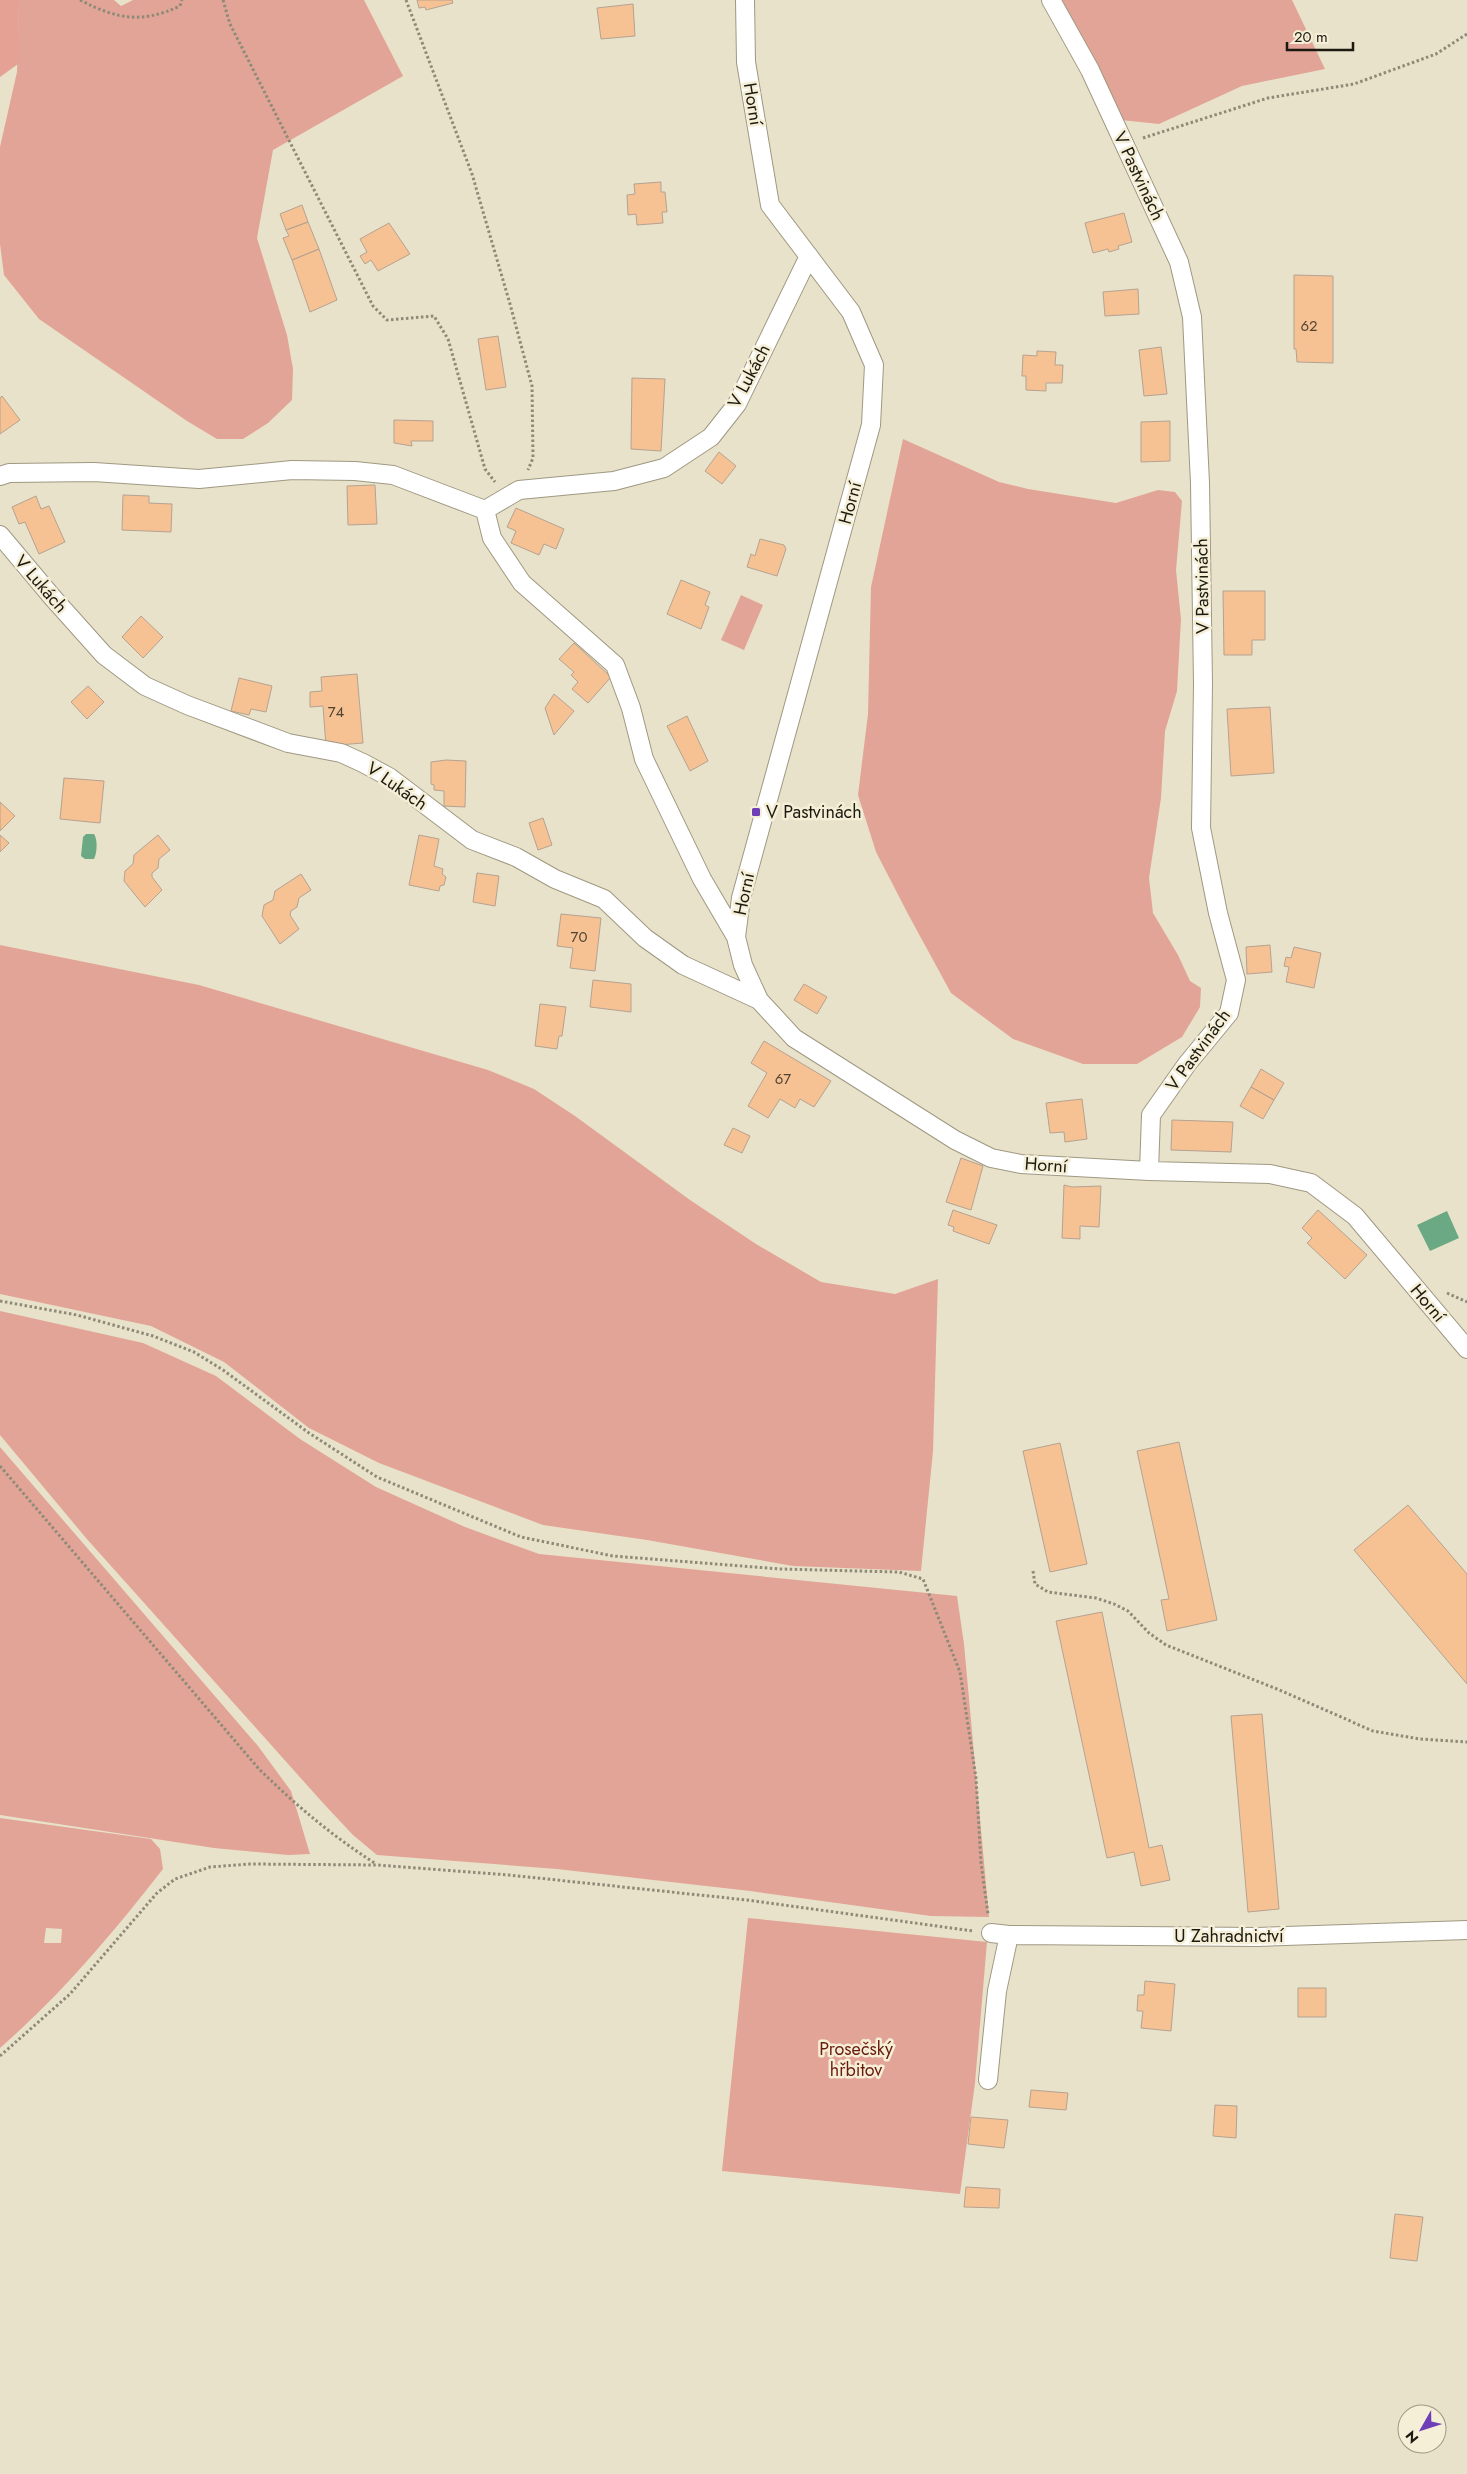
<svg xmlns="http://www.w3.org/2000/svg" width="1467" height="2474" viewBox="0 0 1467 2474" font-family="Jost,sans-serif">
	<style>
		.green { fill: #e2a497; fill-rule: evenodd }
		.forest { fill: #e5a193 }
		.water { fill: #6ba984 }
		.building { fill: #f6c294; stroke: #b5a291 }
		.lines { fill: none; stroke-linecap: round; stroke-linejoin: round }
		.minor-casing { stroke: #9f9882; stroke-width: 20 }
		.path { stroke: #8e8a78; stroke-width: 3; stroke-dasharray: 2.5 2.5; stroke-linecap: butt }
		.minor { stroke: #fff; stroke-width: 18 }
		.poi-dot { fill: #6f3fb7; stroke: #f6efd7; stroke-width: 2 }
		.labels { text-anchor: middle; stroke-width: 5; stroke-linejoin: round; paint-order: stroke }
		.number-label { font-size: 15px; fill: #524331 }
		.street-label { font-size: 18px; fill: #1b1910; stroke: #f6efd7 }
		.poi-label { font-size: 18px; fill: #1b1910; stroke: #f6efd7; text-anchor: start }
		.park-label { font-size: 18px; fill: #6a1a0d; stroke: #f6efd7 }
	</style>
	<rect width="100%" height="100%" fill="#e8e2ca"/>
	<path class="green" d="M19 0H114L121 6 133 0H364L403 76 273 150 257 238 287 335 293 369 292 400 268 423 243 439H217L187 421 39 319 4 275 0 244V147L17 72Z
		M1062 0H1292L1325 69 1242 86 1159 124 1121 120Z
		M903 439 999 482 1028 489 1116 503 1158 490 1175 492 1182 501 1176 570 1181 619 1177 691 1165 731 1161 798 1149 878 1153 913 1178 955 1190 981 1201 988 1200 1007 1182 1037 1137 1064H1083L1013 1039 951 993 908 914 876 852 858 795 868 714 871 587Z
		M741 595 763 605 744 650 721 640Z
		M0 945 199 985 488 1070 534 1089 575 1116 690 1200 756 1244 821 1282 895 1294 938 1279 933 1451 921 1571 793 1566 647 1540 543 1525 379 1463 309 1428 224 1362 151 1326 0 1294Z
		M0 1311 143 1343 216 1376 300 1439 376 1487 465 1527 539 1554 957 1596 964 1644 989 1917 931 1916 750 1891 557 1869 377 1855 353 1835 323 1803 86 1538 0 1435Z
		M0 1447 258 1746 291 1791 310 1854 288 1855 214 1848 0 1815Z
		M0 1818 151 1839 160 1849 163 1869C113 1933 62 1994 0 2048ZM46 1928 62 1929 61 1943H44Z
		M748 1918 987 1942 975 2083 960 2194 722 2171Z"/>
	<path class="forest" d="M0 0H19L18 64 0 77Z"/>
	<path class="water" d="M86 834H94C98 840 97 853 94 859H85L81 856 83 837Z
		M1447 1211 1459 1238 1430 1251 1417 1225Z"/>
	<path class="building" d="M417 0H452L453 3 426 10 425 7 419 8Z
		M633 4 635 36 601 39 597 8Z
		M661 182V192H665L667 212H662L663 223 637 225 636 214 628 215 627 195 635 194 634 184Z
		M302 205 308 222 286 230 280 214Z
		M1124 213 1132 242 1118 246 1119 249 1109 252 1108 249 1093 253 1085 223Z
		M308 222 319 249 292 260 283 238 289 236 286 230Z
		M389 223 410 254 378 271 371 260 365 264 360 256 367 252 360 239Z
		M319 249 337 300 310 312 292 260Z
		M1294 275 1333 276V363L1297 362 1296 349H1294Z
		M1138 289 1139 314 1105 316 1103 292Z
		M498 336 506 387 486 390 478 339Z
		M1161 347 1167 394 1144 396 1139 350Z
		M1037 351 1056 352 1055 365H1063L1062 383H1046V391L1026 390V376H1022L1023 355 1037 356Z
		M632 378 665 379 661 451 631 449Z
		M2 396 20 420 0 434V398Z
		M394 420 433 421V441H411L412 446 394 443Z
		M1170 421V461L1141 462V422Z
		M719 452 736 466 722 484 705 471Z
		M375 485 377 524 348 525 347 486Z
		M123 495 149 496V503L172 504 171 532 122 530Z
		M36 496 41 509 49 506 65 542 39 554 25 522 19 524 12 507Z
		M516 508 564 529 556 549 544 544 539 555 511 543 516 531 507 527Z
		M760 539 784 545 786 549 777 576 747 567 751 554 755 556Z
		M681 580 710 592 705 605 709 607 701 629 667 614Z
		M1223 591H1265V640H1252V655H1224Z
		M141 616 163 637 143 658 122 637Z
		M574 643 611 677 588 703 572 689 578 682 571 675 574 672 559 659Z
		M357 674 363 743 326 746 323 706 310 707V692L322 691 321 677Z
		M239 678 272 686 266 712 251 709 249 715 231 711Z
		M88 686 104 702 87 719 71 702Z
		M554 694 574 711 554 735 545 708Z
		M1270 707 1274 773 1231 776 1227 709Z
		M687 716 708 761 690 771 667 726Z
		M446 760 466 761 465 807 444 806V791L434 790V785L431 784V762Z
		M64 778 104 781 100 823 60 819Z
		M0 802 15 816 0 831Z
		M543 818 552 845 538 850 529 823Z
		M0 835 9 843 0 852Z
		M158 835 170 850 159 859 158 868 152 873V877L162 890 145 907 124 881 125 871 133 864 134 855Z
		M419 835 439 839 434 866 443 869 442 874 446 877 444 885 440 886 439 891 409 885Z
		M477 873 499 876 495 906 473 902Z
		M301 874 311 890 299 898 297 907 291 911 290 915 299 929 280 944 262 916 264 905 273 900 275 891Z
		M561 914 601 918 595 971 570 968 573 948 557 946Z
		M1270 945 1272 972 1247 974 1246 947Z
		M1294 947 1321 953 1314 988 1286 982 1289 967 1284 966 1286 957 1291 958Z
		M593 980 631 984V1012L590 1007Z
		M804 984 827 997 817 1014 794 1000Z
		M540 1004 566 1007 562 1036H559L557 1049 535 1046Z
		M764 1041 831 1081 814 1107 800 1099 795 1108 780 1099 768 1118 748 1106 767 1073 751 1063Z
		M1261 1069 1284 1083 1274 1100 1251 1087Z
		M1251 1087 1274 1100 1263 1119 1240 1106Z
		M1082 1099 1087 1139 1065 1142 1064 1132 1050 1133 1046 1103Z
		M1172 1120 1233 1122 1231 1152 1171 1150Z
		M733 1128 750 1136 742 1153 724 1145Z
		M961 1158 983 1166 971 1210 946 1202Z
		M1064 1185 1072 1187 1101 1186 1099 1227 1080 1226V1239L1062 1238Z
		M953 1210 997 1225 989 1244 953 1231 954 1227 948 1225Z
		M1318 1210 1367 1255 1345 1279 1307 1243 1312 1238 1302 1228Z
		M1179 1442 1217 1620 1167 1631 1161 1600 1169 1599 1137 1451Z
		M1060 1443 1087 1564 1050 1572 1023 1451Z
		M1408 1505 1467 1574V1684L1354 1550Z
		M1102 1612 1149 1848 1162 1845 1170 1880 1141 1886 1134 1852 1107 1858 1056 1621Z
		M1262 1714 1279 1909 1248 1912 1231 1716Z
		M1145 1981 1175 1984 1171 2031 1141 2028 1143 2011H1137L1138 1995H1144Z
		M1298 1988H1326V2017H1298Z
		M1031 2090 1068 2093 1066 2110 1029 2107Z
		M1215 2105 1237 2106 1236 2138 1213 2136Z
		M971 2117 1008 2120 1004 2148 968 2144Z
		M966 2187 1000 2189 999 2208 964 2207Z
		M1395 2214 1423 2217 1417 2261 1390 2258Z"/>
	<g class="lines">
		<g class="minor-casing">
			<path id="minor" d="M745 0 746 62 770 205 851 312 874 365 871 425 741 898 736 937 743 965 759 1000 794 1038 955 1140 991 1158 1021 1164 1149 1171 1270 1174 1311 1183 1355 1216 1467 1349
				M1051 0 1090 70 1179 262 1192 317 1200 483 1203 684 1201 828 1218 913 1236 980 1229 1013 1187 1064 1151 1115 1149 1171
				M0 476 9 473 94 472 199 479 292 470 355 471 393 475 485 510 519 490 614 481 664 468 711 437 737 404 809 256
				M485 510 492 538 522 583 615 665 631 708 644 759 702 879 736 937
				M0 535 53 598 104 655 145 686 187 705 288 743 341 753 363 763 389 777 472 840 516 857 555 879 604 899 645 938 683 965 759 1000
				M991 1933 1009 1935 1257 1937 1467 1930
				M988 2080 997 1991 1009 1935"/>
		</g>
		<path class="path" d="M80 0C117 19 141 24 180 6L182 0
			M223 0 230 24 373 306 387 320 434 316 448 339 485 469 495 482
			M406 0 472 174 510 304 532 386 533 458 528 470
			M1143 138 1268 98 1354 84 1436 54 1467 34
			M1447 1293 1467 1302
			M0 1301 77 1315 153 1336 194 1352 223 1370 309 1433 377 1477 521 1537 613 1556 780 1569 899 1572 923 1579 960 1672 976 1778 981 1863 988 1914
			M0 1466 259 1769C298 1807 331 1835 376 1864
			M1033 1571 1035 1584 1048 1592 1096 1598 1114 1604 1128 1611 1149 1633 1166 1645 1277 1689 1373 1731 1420 1739 1467 1742
			M0 2056 70 1994 157 1893 175 1879 210 1867 250 1864 377 1865 509 1875 747 1900 973 1931"/>
		<use href="#minor" class="minor"/>
	</g>
	<rect class="poi-dot" x="751" y="807" width="10" height="10" rx="2.5"/>
	<g class="labels">
		<g class="number-label">
			<text x="1309" y="331">62</text>
			<text x="336" y="717">74</text>
			<text x="579" y="942">70</text>
			<text x="783" y="1084">67</text>
		</g>
		<g class="street-label">
			<text transform="translate(753 104) rotate(81)" y="6">Horní</text>
			<text transform="translate(1139 176) rotate(65)" y="6">V Pastvinách</text>
			<text transform="translate(749 376) rotate(-62)" y="6">V Lukách</text>
			<text transform="translate(850 503) rotate(-75)" y="6">Horní</text>
			<text transform="translate(41 584) rotate(49)" y="6">V Lukách</text>
			<text transform="translate(1202 586) rotate(-91)" y="6">V Pastvinách</text>
			<text transform="translate(397 786) rotate(35)" y="6">V Lukách</text>
			<text transform="translate(744 894) rotate(-78)" y="6">Horní</text>
			<text transform="translate(1198 1050) rotate(-54)" y="6">V Pastvinách</text>
			<text transform="translate(1046 1165) rotate(4)" y="6">Horní</text>
			<text transform="translate(1428 1303) rotate(50)" y="6">Horní</text>
			<text x="1229" y="1942">U Zahradnictví</text>
		</g>
		<g class="poi-label">
			<text x="766" y="818">V Pastvinách</text>
		</g>
		<g class="park-label">
			<text x="856" y="2055">Prosečský<tspan x="856" dy="21">hřbitov</tspan></text>
		</g>
	</g>
	<g transform="translate(1422 2429) rotate(231)"><circle r="24" fill="#f6efd7" stroke="#9e9987"/>
	<path d="M0-4L9 19L0 12L-9 19Z" fill="#6f3fb7"/>
	<text y="-8" font-size="14" font-weight="bold" text-anchor="middle" fill="#1b1910">N</text>
	</g>
	<path d="M1287 42v8h66v-8" fill="none" stroke="#1b1910" stroke-width="2.5"/>
	<text x="1294" y="42" font-size="15" fill="#1b1910" stroke="#f6efd7" stroke-width="4" paint-order="stroke">20 m</text>
</svg>
